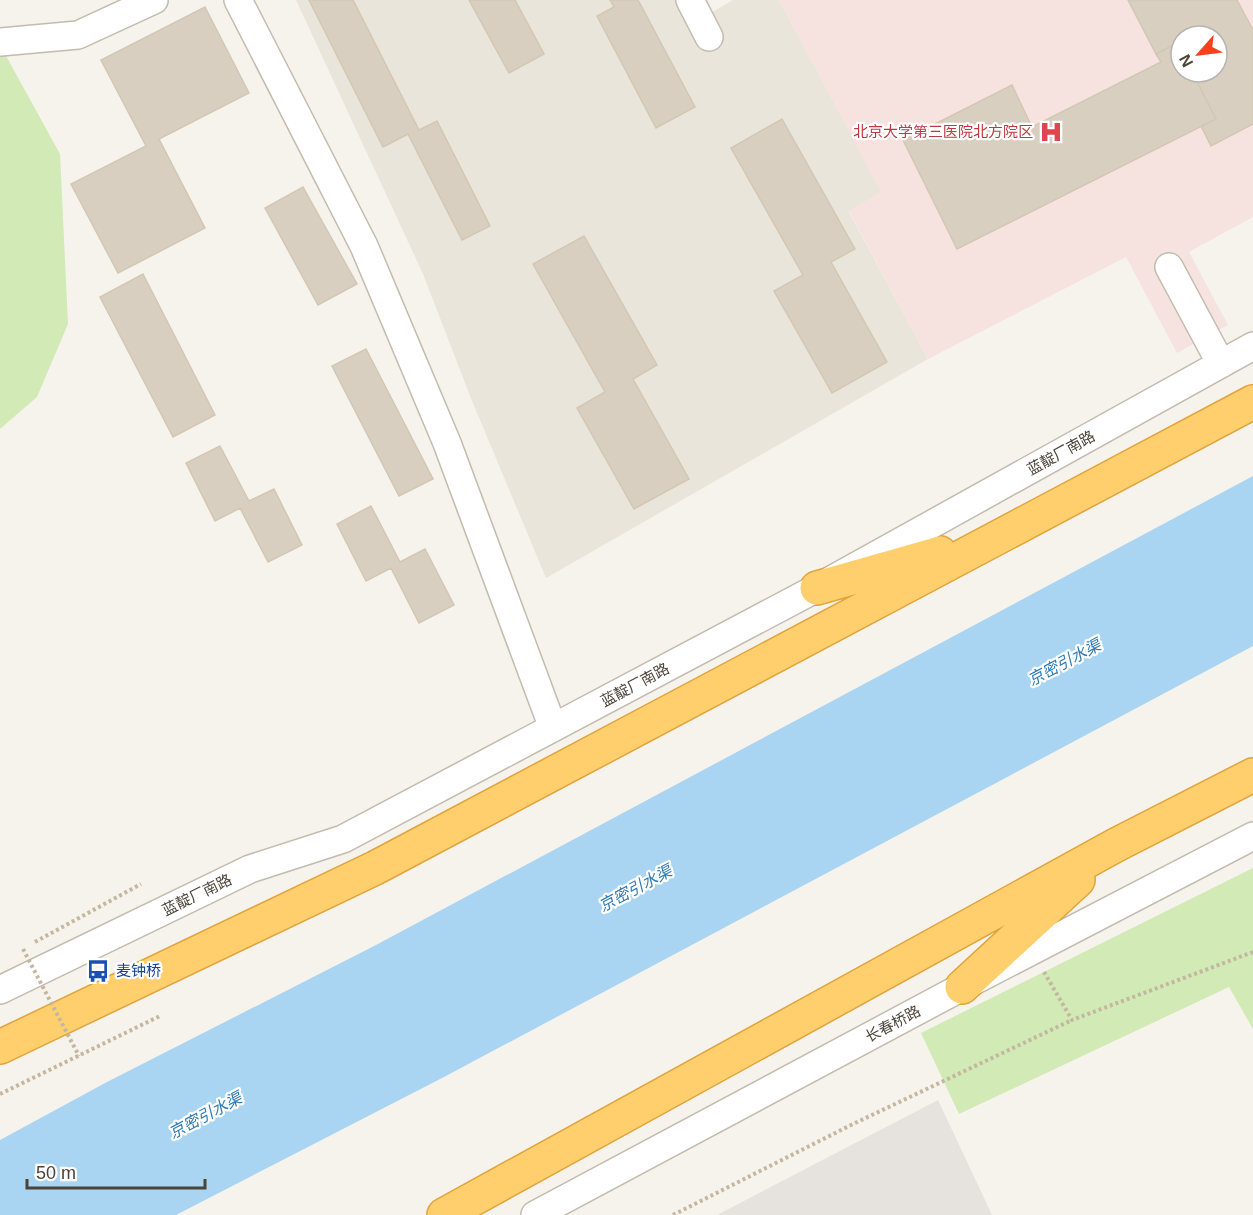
<svg xmlns="http://www.w3.org/2000/svg" width="1253" height="1215" viewBox="0 0 1253 1215" font-family="Helvetica,'Noto Sans SC',sans-serif">
	<style>
		.residential { fill: #eae5da }
		.industrial { fill: #e6e2dd }
		.medical { fill: #f6e3e0; fill-rule: evenodd }
		.green { fill: #d2eab5 }
		.water { fill: #a9d4f2 }
		.building { fill: #d8cfc1; stroke: #d3c7b4; stroke-width: 1.5 }
		.lines { fill: none; stroke-linecap: round; stroke-linejoin: round }
		.minor-casing { stroke: #c2bbae; stroke-width: 30 }
		.highway-casing { stroke: #e0a43c; stroke-width: 36 }
		.path { stroke: #c4b79f; stroke-width: 4; stroke-dasharray: 3 3; stroke-linecap: butt }
		.minor { stroke: #fff; stroke-width: 27 }
		.highway { stroke: #ffcf6e; stroke-width: 33 }
		.path-bridge { stroke: #c4b79f; stroke-width: 4; stroke-dasharray: 3 3; stroke-linecap: butt }
		.labels { text-anchor: middle; stroke-width: 4.5; stroke-linejoin: round; paint-order: stroke }
		.health-label { font-size: 15px; fill: #be3a42; stroke: #fff; text-anchor: end }
		.street-label { font-size: 15px; fill: #4b4439; stroke: #fff }
		.transit-label { font-size: 15px; fill: #164399; stroke: #fff; text-anchor: start }
		.water-label { font-size: 16px; font-style: italic; fill: #2e7ab2; stroke: #fff }
	</style>
	<rect width="100%" height="100%" fill="#f6f3ec"/>
	<path class="residential" d="M296 0H690L700 19 733 0H779L882 192 849 212 928 359 546 578 470 396 423 274Z"/>
	<path class="industrial" d="M938 1100 992 1215H717Z"/>
	<path class="medical" d="M779 0H1253V217L1189 252 1228 325 1177 353 1126 257 928 359 849 211 881 192ZM1181 36H1217V72H1181Z"/>
	<path class="green" d="M0 54H5L60 154 68 324 37 397 0 429Z
		M1253 868V1029L1229 987 959 1114 921 1033Z"/>
	<path class="water" d="M1253 476V646L444 1077 176 1215H0V1140L107 1082 376 945Z"/>
	<path class="building" d="M309 0H353L419 130 437 121 490 226 462 240 408 134 383 147Z
		M469 0H515L544 54 509 73Z
		M610 0H638L695 107 656 128 597 16 614 7Z
		M1128 0H1237L1253 30V124L1211 146 1201 126 1216 119 1192 72H1217V36H1181V51L1177 43 1156 54Z
		M205 7 249 93 159 139 205 228 118 273 71 184 146 146 101 60Z
		M1177 43 1181 51V72H1192L1216 119 957 249 903 140 1012 85 1032 127 1161 62 1156 54Z
		M782 119 855 249 831 262 887 362 832 393 774 291 803 275 731 148Z
		M303 187 357 284 318 305 265 208Z
		M584 236 657 365 633 379 689 479 634 509 577 408 605 392 533 264Z
		M143 274 215 415 173 437 100 297Z
		M366 349 433 479 399 496 332 366Z
		M220 446 249 501 274 489 302 545 268 562 240 508 215 521 186 463Z
		M371 506 400 562 425 549 454 605 419 623 391 568 366 581 337 524Z"/>
	<g class="lines">
		<g class="minor-casing">
			<path id="minor" d="M238 0 364 246 447 443 553 728
				M690 0 709 37
				M0 42 78 35 154 0
				M1169 267 1221 364
				M0 990 250 869 343 839 817 588 1253 346
				M535 1215 962 987 1253 836"/>
		</g>
		<g class="highway-casing">
			<path id="highway" d="M817 588 940 553
				M962 987 1078 880
				M0 1047 375 868 1253 402
				M444 1215 1116 845 1253 775"/>
		</g>
		<path class="path" d="M35 942 141 884
			M1044 972 1072 1020 1253 952
			M0 1094 160 1016
			M673 1215 853 1124 1072 1020"/>
		<use href="#minor" class="minor"/>
		<use href="#highway" class="highway"/>
		<path class="path-bridge" d="M23 949 79 1056"/>
	</g>
	<defs>
		<g id="hospital-bare" transform="scale(1.8)"><path d="M-5-5h3v3.5h4V-5h3V5h-3V1.5h-4V5h-3Z" fill="#e0444e" stroke="#fff" stroke-width="2.5" paint-order="stroke"/></g>
		<g id="bus-bare" transform="scale(1.8)"><path d="M-5-6H5V4H4V6H2V4H-2V6H-4V4H-5ZM-3.5-4V0h7V-4ZM-3.5 1.2v1.5H-2V1.2ZM2 1.2v1.5H3.5V1.2Z" fill="#1a4fb4" stroke="#fff" stroke-width="2.5" paint-order="stroke"/></g>
	</defs>
	<g fill-rule="evenodd">
		<use href="#hospital-bare" x="1051" y="132"/>
		<use href="#bus-bare" x="98" y="971"/>
	</g>
	<g class="labels">
		<g class="health-label">
			<text x="1033" y="137">北京大学第三医院北方院区</text>
		</g>
		<g class="street-label">
			<text transform="translate(1061 453) rotate(-29)" y="5">蓝靛厂南路</text>
			<text transform="translate(635 685) rotate(-28)" y="5">蓝靛厂南路</text>
			<text transform="translate(197 895) rotate(-26)" y="5">蓝靛厂南路</text>
			<text transform="translate(893 1024) rotate(-28)" y="5">长春桥路</text>
		</g>
		<g class="transit-label">
			<text x="116" y="976">麦钟桥</text>
		</g>
		<g class="water-label">
			<text transform="translate(1064 662) rotate(-28)" y="6">京密引水渠</text>
			<text transform="translate(635 888) rotate(-28)" y="6">京密引水渠</text>
			<text transform="translate(205 1115) rotate(-28)" y="6">京密引水渠</text>
		</g>
	</g>
	<g transform="translate(1199 54) rotate(242)"><circle r="28" fill="#ffffff" stroke="#b7b4b0" stroke-width="1.5"/>
	<path d="M0-4.5L10 22L0 15L-10 22Z" fill="#fc3f1d"/>
	<text y="-9" font-size="16" font-weight="bold" text-anchor="middle" fill="#4b4439">N</text>
	</g>
	<path d="M27 1179v9h178v-9" fill="none" stroke="#4b4439" stroke-width="3"/>
	<text x="36" y="1179" font-size="18" fill="#4b4439" stroke="#ffffff" stroke-width="4.5" paint-order="stroke">50 m</text>
</svg>
